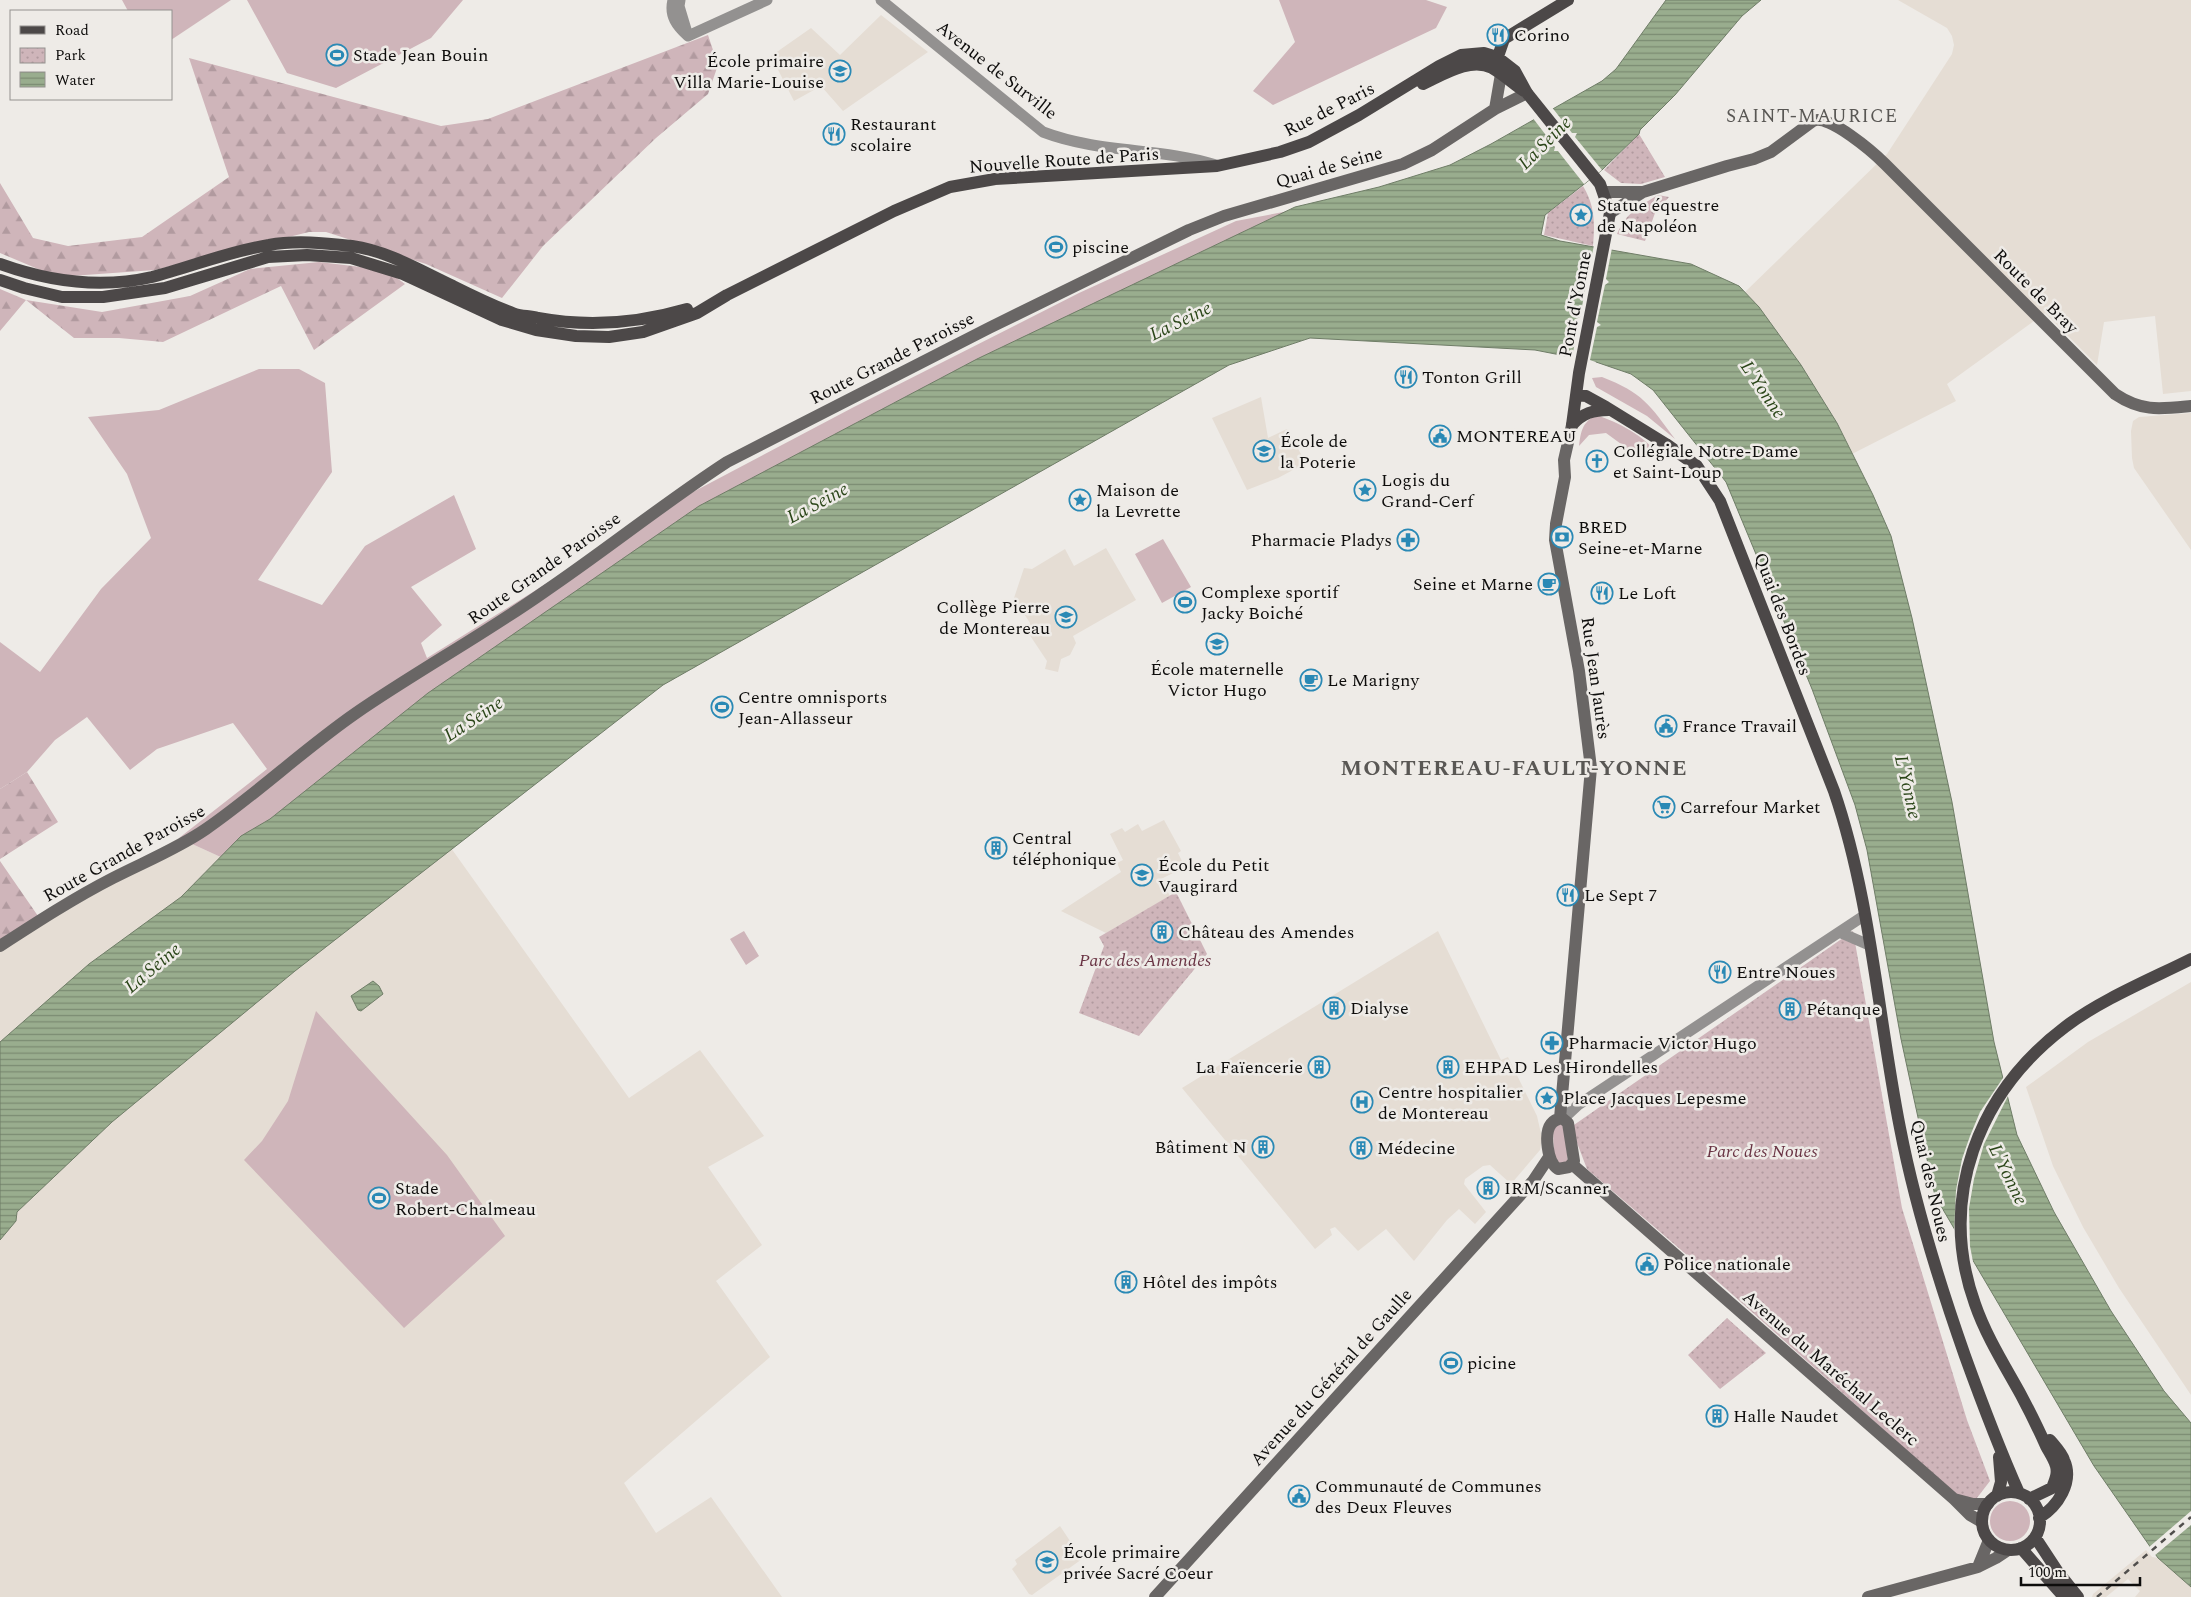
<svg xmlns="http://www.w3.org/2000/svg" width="2191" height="1597" viewBox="0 0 2191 1597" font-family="Spectral,serif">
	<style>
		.built { fill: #e5ddd4 }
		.grass { fill: #cfb5ba }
		.forest { fill: url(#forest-firs) }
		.park { fill: url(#park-dots) }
		.water { fill: url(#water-rules); stroke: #6f7d67 }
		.pier { fill: #eeebe7 }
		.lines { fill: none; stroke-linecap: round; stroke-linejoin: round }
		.tertiary { stroke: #939190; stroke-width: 11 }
		.secondary { stroke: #696665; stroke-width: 12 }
		.primary { stroke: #4c4848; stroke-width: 12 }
		.rail { stroke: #504e4c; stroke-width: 2.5; stroke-dasharray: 6 6; stroke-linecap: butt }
		.labels { text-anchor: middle; stroke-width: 5; stroke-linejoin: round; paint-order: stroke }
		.poi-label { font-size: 18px; fill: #0e0d0c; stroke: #eeebe7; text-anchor: start }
		.street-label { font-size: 18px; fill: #0e0d0c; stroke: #eeebe7 }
		.park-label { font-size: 18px; font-style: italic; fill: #693343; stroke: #eeebe7 }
		.neighbourhood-label { font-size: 19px; letter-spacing: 1px; fill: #595754; stroke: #eeebe7 }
		.water-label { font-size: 19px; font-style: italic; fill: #2b4619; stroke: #eeebe7 }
		.district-label { font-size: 22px; font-weight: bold; letter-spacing: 1px; fill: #595754; stroke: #eeebe7 }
	</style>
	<defs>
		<pattern id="forest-firs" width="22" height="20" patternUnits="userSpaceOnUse" patternTransform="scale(1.25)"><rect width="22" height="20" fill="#cfb5ba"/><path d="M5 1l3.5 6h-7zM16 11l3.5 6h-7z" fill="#b19a9f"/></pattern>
		<pattern id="park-dots" width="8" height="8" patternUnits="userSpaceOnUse" patternTransform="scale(1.25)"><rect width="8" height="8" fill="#cfb5ba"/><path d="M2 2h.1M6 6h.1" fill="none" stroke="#b19a9f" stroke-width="1.8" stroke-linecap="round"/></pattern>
		<pattern id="water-rules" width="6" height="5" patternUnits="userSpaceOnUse" patternTransform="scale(1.25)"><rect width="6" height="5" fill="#99ad8e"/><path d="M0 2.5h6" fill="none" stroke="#7b8b72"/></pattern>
	</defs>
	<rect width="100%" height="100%" fill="#eeebe7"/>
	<path class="built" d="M1898 0H2191V391L2163 394 2155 316 2104 322 2097 365 2045 313 1947 384 1956 401 1852 454 1837 423 1801 365 1759 307 1745 292 1887 154 1952 54 1954 45 1952 36 1947 28Z
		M881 15 928 52 843 111 821 86 794 101 771 56 811 28 840 55Z
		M1261 397 1268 438 1287 429 1306 463 1278 478 1247 490 1212 418Z
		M2191 413V550L2134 468 2132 458 2131 431 2133 421 2139 417Z
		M1106 548 1136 600 1073 636 1076 643 1070 655 1061 659 1058 672 1045 669 1047 661 1029 634 1030 623 1014 598 1024 568 1032 569 1065 549 1074 566Z
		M1164 820 1181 851 1178 853 1185 867 1161 879 1170 896 1106 933 1061 911 1121 872 1117 863 1123 860 1110 834 1122 828 1125 832 1138 824 1142 831Z
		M179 838 225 859 0 1059V941L38 916Z
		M451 848 629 1098 700 1050 764 1136 708 1167 762 1245 716 1281 770 1357 624 1483 656 1533 711 1497 782 1597H0V1221L296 951Z
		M1438 931 1501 1060 1508 1057 1537 1116 1542 1138 1540 1150 1511 1184 1490 1165 1483 1166 1465 1179 1464 1184 1486 1212 1475 1224 1459 1209 1447 1220 1414 1261 1386 1229 1358 1251 1335 1227 1330 1229 1332 1235 1315 1249 1182 1088Z
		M2191 982V1395L2119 1288 2083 1227 2053 1166 2026 1087 2088 1042Z
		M1060 1526 1082 1559 1032 1595 1029 1594 1012 1569 1017 1564 1015 1560Z
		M2146 1550 2152 1557 2158 1558 2191 1587V1597H2135L2140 1591 2128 1579 2106 1597H2092L2093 1594Z"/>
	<path class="grass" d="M122 0H231L171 40V11H128Z
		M247 0H463L431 38 336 88 287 73Z
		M1279 0H1426L1447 7 1436 28 1273 105 1253 91 1295 42Z
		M1294 210 225 859 179 838 267 769 233 723 157 749 130 770 87 717 55 740 27 772 0 789V642L40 672 101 589 151 538 127 474 88 417 159 410 259 369H299L325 383 332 472 258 580 322 605 365 546 454 495 476 549 411 587 442 625 421 643 427 658 693 492 852 408 1079 293 1236 221Z
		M1602 377C1643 393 1649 404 1675 439L1647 416 1596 387 1592 378Z
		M1596 415C1616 421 1647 437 1658 455L1632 452 1606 433 1589 435 1579 446C1581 431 1582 423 1596 415Z
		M1163 539 1191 587 1162 603 1135 554Z
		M744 931 759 956 746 965 730 939Z
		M316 1011 447 1155 505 1236 404 1328 244 1160 262 1141 288 1101Z
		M1561 1124 1564 1126 1568 1162 1562 1164 1554 1159 1553 1129 1555 1126Z
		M1990 1521a20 20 0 1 1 40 0a20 20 0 1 1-40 0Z"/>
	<path class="forest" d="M708 35 718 65 708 94 656 138 543 246 502 298 426 264 326 232H309L155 270 57 277 0 253V183L33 238 68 246 142 237 229 177 189 58 441 126 488 119Z
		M319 262 386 270 405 284 314 350 281 286 163 342 119 338H74L26 300 0 331V289L26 300 102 312 190 296 250 269Z
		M27 772 58 822 0 859V789Z
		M0 861 38 916 0 941Z"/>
	<path class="park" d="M1639 134 1665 177 1641 184 1621 183 1604 170Z
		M1583 186C1595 206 1595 223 1593 246L1544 235 1548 213Z
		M1658 195 1669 197 1655 213 1645 241 1617 234C1627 212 1638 207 1658 195Z
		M1176 892 1207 954 1139 1036 1079 1013 1104 946 1099 937Z
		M1853 931 1902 1208 1967 1420 1990 1481 1970 1507 1724 1287 1587 1169 1571 1127Z
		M1727 1318 1766 1353 1720 1389 1688 1355Z"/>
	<path class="water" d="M1666 0H1761L1742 16 1675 95 1640 130 1639 134 1602 170 1545 215 1541 235 1560 241 1691 264 1739 286 1759 307 1801 365 1837 423 1873 495 1891 536 1912 618 1952 802 1994 1042 2017 1135 2054 1212 2111 1311 2164 1391 2191 1423V1587L2158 1558 2094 1466 1935 1196 1901 1039 1867 850 1855 805 1812 689 1726 482 1653 390 1631 374 1596 362 1535 350 1310 338 1229 365 663 685 295 971 112 1122 17 1212 16 1221 0 1240V1042L89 964 181 897 241 836 270 819 428 693 699 506 977 359 1295 207 1379 187 1450 165 1491 144 1602 81 1616 69Z
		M373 981 379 986 383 994 361 1011 358 1010 351 996Z"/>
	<path class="pier" d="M1551 106 1572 133H1577L1575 137 1602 170 1584 184 1558 151H1554L1555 147 1532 117Z
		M1594 245 1612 248 1606 279 1609 282 1605 285 1597 322 1601 325 1597 327 1590 360 1596 362 1595 364 1566 358V356L1572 357 1579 323 1576 319 1580 317 1587 280 1584 277 1588 275Z
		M2005 1075 2009 1094 1984 1144 1974 1179 1969 1208 1970 1246 1974 1267 1954 1233 1956 1190 1962 1159 1970 1136 1980 1112Z
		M2191 1511V1525L2154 1556 2148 1548Z"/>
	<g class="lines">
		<path class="tertiary" d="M673 0C669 16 677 26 688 36
			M680 0 679 6 688 36
			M881 0 1043 132C1101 154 1159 147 1216 165
			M688 36 767 0
			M1839 932 1869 945
			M1564 1118 1578 1105 1865 915"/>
		<path class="secondary" d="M1495 109 1501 74
			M1604 192H1643
			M1610 213 1643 192 1727 166 1754 159 1771 152 1813 121C1828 113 1874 153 1885 164L2115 394C2142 412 2160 409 2191 406
			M0 946C37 922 74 898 113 878 144 862 177 849 206 829 258 793 304 749 356 713 417 671 483 635 544 592 606 550 664 503 727 462L989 328 1189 230 1224 216 1403 164 1432 150 1495 109 1527 93
			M1560 1118 1591 768 1579 671 1555 540 1556 524 1565 477 1564 460 1572 425
			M1562 1118 1568 1123 1574 1161 1569 1167 1558 1169C1547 1162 1544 1133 1551 1124 1554 1120 1557 1119 1562 1118Z
			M1573 1165 1954 1499 1970 1515 1982 1522
			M1954 1499 1973 1504H1988
			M1978 1567 1989 1540
			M1155 1597 1533 1181 1549 1157
			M1868 1597 1978 1567 1996 1558 2008 1550"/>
		<path class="primary" d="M1495 65 1504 39 1568 0
			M1423 84C1443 75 1470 57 1492 68 1503 74 1513 84 1524 91
			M0 264C50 282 100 289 152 277 191 267 229 251 269 245 295 240 325 243 352 246 388 251 421 271 453 286 473 296 494 306 515 314 522 316 530 316 538 318 587 327 639 323 687 309
			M0 280 24 288 62 297H103L165 288 268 257 307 255 351 258 403 274 502 320 536 330 576 336 609 337 643 332 697 313 727 295 894 211 950 187 995 179 1217 166 1280 152 1309 142 1359 115 1439 66 1461 55 1484 53 1497 57 1515 71 1527 93 1600 184 1610 213 1579 373 1572 425
			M1576 395 1586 396 1606 407 1666 444 1697 466 1720 501 1834 791C1871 899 1878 1017 1900 1128 1915 1206 1939 1282 1965 1356 1982 1403 1999 1448 2019 1493
			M1572 425C1583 413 1593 410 1609 410
			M1982 1521a29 29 0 1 1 58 0a29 29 0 1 1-58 0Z
			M1997 1496 2001 1482 1999 1457
			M2029 1499 2052 1488C2055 1480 2058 1474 2056 1466 2054 1459 2049 1452 2046 1446 2038 1428 2030 1412 2021 1395 2005 1366 1986 1336 1975 1304 1937 1198 1978 1093 2065 1027 2100 1000 2151 979 2191 959
			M2039 1518C2058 1506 2074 1482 2064 1460 2062 1453 2055 1446 2050 1440
			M2035 1537 2058 1572 2078 1597
			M2021 1548 2064 1597"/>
		<path class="rail" d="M2097 1597 2191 1517"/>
	</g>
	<defs>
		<g id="restaurant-ring" transform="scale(1.125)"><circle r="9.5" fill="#eeebe7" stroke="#2a89b5" stroke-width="1.5"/><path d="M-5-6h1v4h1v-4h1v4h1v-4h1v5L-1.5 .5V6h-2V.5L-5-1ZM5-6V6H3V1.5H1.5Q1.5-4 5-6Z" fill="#2a89b5"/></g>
		<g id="stadium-ring" transform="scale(1.125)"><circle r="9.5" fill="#eeebe7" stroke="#2a89b5" stroke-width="1.5"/><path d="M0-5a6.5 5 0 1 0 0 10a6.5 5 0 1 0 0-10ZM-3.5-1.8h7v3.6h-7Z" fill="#2a89b5"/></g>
		<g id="school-ring" transform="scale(1.125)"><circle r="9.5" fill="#eeebe7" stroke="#2a89b5" stroke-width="1.5"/><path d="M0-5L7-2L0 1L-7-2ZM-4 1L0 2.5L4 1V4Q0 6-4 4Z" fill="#2a89b5"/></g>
		<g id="sight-ring" transform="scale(1.125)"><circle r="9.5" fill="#eeebe7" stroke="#2a89b5" stroke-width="1.5"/><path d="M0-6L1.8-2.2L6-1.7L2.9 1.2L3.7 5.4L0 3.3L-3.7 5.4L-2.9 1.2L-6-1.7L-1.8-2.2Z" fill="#2a89b5"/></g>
		<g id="civic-ring" transform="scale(1.125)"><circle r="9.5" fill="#eeebe7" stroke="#2a89b5" stroke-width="1.5"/><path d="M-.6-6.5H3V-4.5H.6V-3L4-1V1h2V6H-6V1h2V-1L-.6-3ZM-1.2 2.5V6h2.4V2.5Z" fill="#2a89b5"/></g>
		<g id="church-ring" transform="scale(1.125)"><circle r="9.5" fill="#eeebe7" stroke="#2a89b5" stroke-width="1.5"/><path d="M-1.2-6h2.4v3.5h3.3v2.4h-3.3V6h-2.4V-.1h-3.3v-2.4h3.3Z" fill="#2a89b5"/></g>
		<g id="bank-ring" transform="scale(1.125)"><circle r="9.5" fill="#eeebe7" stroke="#2a89b5" stroke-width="1.5"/><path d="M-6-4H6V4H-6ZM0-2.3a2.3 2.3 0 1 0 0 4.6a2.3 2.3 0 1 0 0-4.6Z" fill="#2a89b5"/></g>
		<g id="pharmacy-ring" transform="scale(1.125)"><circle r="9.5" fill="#eeebe7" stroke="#2a89b5" stroke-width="1.5"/><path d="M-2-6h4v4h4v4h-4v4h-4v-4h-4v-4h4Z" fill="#2a89b5"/></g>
		<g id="cafe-ring" transform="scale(1.125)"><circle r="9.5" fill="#eeebe7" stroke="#2a89b5" stroke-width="1.5"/><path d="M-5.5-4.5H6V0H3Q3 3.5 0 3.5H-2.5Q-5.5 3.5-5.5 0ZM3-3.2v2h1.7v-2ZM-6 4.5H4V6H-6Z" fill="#2a89b5"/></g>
		<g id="supermarket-ring" transform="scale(1.125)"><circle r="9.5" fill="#eeebe7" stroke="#2a89b5" stroke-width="1.5"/><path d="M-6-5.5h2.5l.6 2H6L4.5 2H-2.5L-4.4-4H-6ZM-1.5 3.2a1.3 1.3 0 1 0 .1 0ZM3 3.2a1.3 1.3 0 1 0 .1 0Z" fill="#2a89b5"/></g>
		<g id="building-ring" transform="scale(1.125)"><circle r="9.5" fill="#eeebe7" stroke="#2a89b5" stroke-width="1.5"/><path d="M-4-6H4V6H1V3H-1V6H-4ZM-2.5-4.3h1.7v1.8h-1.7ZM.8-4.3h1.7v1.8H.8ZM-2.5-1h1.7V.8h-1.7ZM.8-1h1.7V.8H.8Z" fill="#2a89b5"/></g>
		<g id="hospital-ring" transform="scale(1.125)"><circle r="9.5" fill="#eeebe7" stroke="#2a89b5" stroke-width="1.5"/><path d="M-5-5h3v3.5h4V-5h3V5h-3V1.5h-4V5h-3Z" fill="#2a89b5"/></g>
	</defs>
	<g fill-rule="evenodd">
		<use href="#restaurant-ring" x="1498" y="35"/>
		<use href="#stadium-ring" x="337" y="55"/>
		<use href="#school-ring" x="840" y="71"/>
		<use href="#restaurant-ring" x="834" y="134"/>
		<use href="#sight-ring" x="1581" y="215"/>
		<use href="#stadium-ring" x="1056" y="247"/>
		<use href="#restaurant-ring" x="1406" y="377"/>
		<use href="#civic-ring" x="1440" y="436"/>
		<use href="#school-ring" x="1264" y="451"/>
		<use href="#church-ring" x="1597" y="461"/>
		<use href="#sight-ring" x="1365" y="490"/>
		<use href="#sight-ring" x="1080" y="500"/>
		<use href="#bank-ring" x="1562" y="537"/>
		<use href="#pharmacy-ring" x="1408" y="540"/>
		<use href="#cafe-ring" x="1549" y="584"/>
		<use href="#restaurant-ring" x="1602" y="593"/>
		<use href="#stadium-ring" x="1185" y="602"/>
		<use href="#school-ring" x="1066" y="617"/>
		<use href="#school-ring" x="1217" y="644"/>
		<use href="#cafe-ring" x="1311" y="680"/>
		<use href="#stadium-ring" x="722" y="707"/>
		<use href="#civic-ring" x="1666" y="726"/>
		<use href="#supermarket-ring" x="1664" y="807"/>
		<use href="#building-ring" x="996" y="848"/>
		<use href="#school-ring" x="1142" y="875"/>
		<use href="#restaurant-ring" x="1568" y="895"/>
		<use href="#building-ring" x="1162" y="932"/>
		<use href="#restaurant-ring" x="1720" y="972"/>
		<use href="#building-ring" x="1334" y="1008"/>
		<use href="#building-ring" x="1790" y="1009"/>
		<use href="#pharmacy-ring" x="1552" y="1043"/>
		<use href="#building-ring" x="1319" y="1067"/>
		<use href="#building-ring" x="1448" y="1067"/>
		<use href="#sight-ring" x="1547" y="1098"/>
		<use href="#hospital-ring" x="1362" y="1102"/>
		<use href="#building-ring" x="1263" y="1147"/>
		<use href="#building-ring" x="1361" y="1148"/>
		<use href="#building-ring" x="1488" y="1188"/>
		<use href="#stadium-ring" x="379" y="1198"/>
		<use href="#civic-ring" x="1647" y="1264"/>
		<use href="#building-ring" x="1126" y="1282"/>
		<use href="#stadium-ring" x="1451" y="1363"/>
		<use href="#building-ring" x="1717" y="1416"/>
		<use href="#civic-ring" x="1299" y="1496"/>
		<use href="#school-ring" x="1047" y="1562"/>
	</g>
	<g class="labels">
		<g class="poi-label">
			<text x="1514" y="41">Corino</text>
			<text x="353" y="61">Stade Jean Bouin</text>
			<text x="824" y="67" text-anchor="end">École primaire<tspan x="824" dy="21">Villa Marie-Louise</tspan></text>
			<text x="850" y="130">Restaurant<tspan x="850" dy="21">scolaire</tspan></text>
			<text x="1597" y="211">Statue équestre<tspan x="1597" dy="21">de Napoléon</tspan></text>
			<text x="1072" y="253">piscine</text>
			<text x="1422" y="383">Tonton Grill</text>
			<text x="1456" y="442">MONTEREAU</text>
			<text x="1280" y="447">École de<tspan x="1280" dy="21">la Poterie</tspan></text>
			<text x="1613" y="457">Collégiale Notre-Dame<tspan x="1613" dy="21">et Saint-Loup</tspan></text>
			<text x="1381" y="486">Logis du<tspan x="1381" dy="21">Grand-Cerf</tspan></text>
			<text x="1096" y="496">Maison de<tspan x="1096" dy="21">la Levrette</tspan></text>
			<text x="1578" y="533">BRED<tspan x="1578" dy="21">Seine-et-Marne</tspan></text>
			<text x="1392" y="546" text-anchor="end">Pharmacie Pladys</text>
			<text x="1533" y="590" text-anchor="end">Seine et Marne</text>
			<text x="1201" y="598">Complexe sportif<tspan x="1201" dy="21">Jacky Boiché</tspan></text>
			<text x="1618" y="599">Le Loft</text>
			<text x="1050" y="613" text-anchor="end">Collège Pierre<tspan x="1050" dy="21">de Montereau</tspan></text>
			<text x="1217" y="675" text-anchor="middle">École maternelle<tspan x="1217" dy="21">Victor Hugo</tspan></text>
			<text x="1327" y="686">Le Marigny</text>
			<text x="738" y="703">Centre omnisports<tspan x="738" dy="21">Jean-Allasseur</tspan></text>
			<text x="1682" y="732">France Travail</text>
			<text x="1680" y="813">Carrefour Market</text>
			<text x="1012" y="844">Central<tspan x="1012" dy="21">téléphonique</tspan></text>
			<text x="1158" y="871">École du Petit<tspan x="1158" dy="21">Vaugirard</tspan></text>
			<text x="1584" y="901">Le Sept 7</text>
			<text x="1178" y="938">Château des Amendes</text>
			<text x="1736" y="978">Entre Noues</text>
			<text x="1350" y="1014">Dialyse</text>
			<text x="1806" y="1015">Pétanque</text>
			<text x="1568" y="1049">Pharmacie Victor Hugo</text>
			<text x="1303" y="1073" text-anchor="end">La Faïencerie</text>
			<text x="1464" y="1073">EHPAD Les Hirondelles</text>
			<text x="1378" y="1098">Centre hospitalier<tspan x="1378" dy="21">de Montereau</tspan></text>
			<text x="1563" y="1104">Place Jacques Lepesme</text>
			<text x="1247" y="1153" text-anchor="end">Bâtiment N</text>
			<text x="1377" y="1154">Médecine</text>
			<text x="395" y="1194">Stade<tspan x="395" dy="21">Robert-Chalmeau</tspan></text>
			<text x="1504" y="1194">IRM/Scanner</text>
			<text x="1663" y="1270">Police nationale</text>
			<text x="1142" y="1288">Hôtel des impôts</text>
			<text x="1467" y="1369">picine</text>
			<text x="1733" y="1422">Halle Naudet</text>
			<text x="1315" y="1492">Communauté de Communes<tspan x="1315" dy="21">des Deux Fleuves</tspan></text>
			<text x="1063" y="1558">École primaire<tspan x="1063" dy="21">privée Sacré Coeur</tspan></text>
		</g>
		<g class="street-label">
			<text transform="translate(997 70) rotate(38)" y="6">Avenue de Surville</text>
			<text transform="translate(1329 109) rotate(-27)" y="6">Rue de Paris</text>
			<text transform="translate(1064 160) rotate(-4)" y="6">Nouvelle Route de Paris</text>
			<text transform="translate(1329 167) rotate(-16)" y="6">Quai de Seine</text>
			<text transform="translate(2036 291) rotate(45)" y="6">Route de Bray</text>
			<text transform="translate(1575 304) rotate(-79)" y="6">Pont d'Yonne</text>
			<text transform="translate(892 358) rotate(-27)" y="6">Route Grande Paroisse</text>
			<text transform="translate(544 568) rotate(-35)" y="6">Route Grande Paroisse</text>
			<text transform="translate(1783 614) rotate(69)" y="6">Quai des Bordes</text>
			<text transform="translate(1596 678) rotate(82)" y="6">Rue Jean Jaurès</text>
			<text transform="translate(124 853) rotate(-29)" y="6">Route Grande Paroisse</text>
			<text transform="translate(1931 1181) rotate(77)" y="6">Quai des Noues</text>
			<text transform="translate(1831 1368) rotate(41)" y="6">Avenue du Maréchal Leclerc</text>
			<text transform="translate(1331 1377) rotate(-48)" y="6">Avenue du Général de Gaulle</text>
		</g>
		<g class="park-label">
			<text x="1145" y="966">Parc des Amendes</text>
			<text x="1762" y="1157">Parc des Noues</text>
		</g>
		<g class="neighbourhood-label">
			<text x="1812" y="122">SAINT-MAURICE</text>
		</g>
		<g class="water-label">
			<text transform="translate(1544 142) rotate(-45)" y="7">La Seine</text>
			<text transform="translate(1180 320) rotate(-26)" y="7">La Seine</text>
			<text transform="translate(1764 389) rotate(56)" y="7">L'Yonne</text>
			<text transform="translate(817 502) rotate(-28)" y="7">La Seine</text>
			<text transform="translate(473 718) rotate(-33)" y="7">La Seine</text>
			<text transform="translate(1909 787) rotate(77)" y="7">L'Yonne</text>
			<text transform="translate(152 967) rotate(-40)" y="7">La Seine</text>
			<text transform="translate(2009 1174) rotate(64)" y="7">L'Yonne</text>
		</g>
		<g class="district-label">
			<text x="1514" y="775">MONTEREAU-FAULT-YONNE</text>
		</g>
	</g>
	<rect x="10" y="10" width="162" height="90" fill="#eeebe7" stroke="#94928f"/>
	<rect x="20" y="26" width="25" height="8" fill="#4c4848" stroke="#94928f"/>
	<text x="55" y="35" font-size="15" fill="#0e0d0c">Road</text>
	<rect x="20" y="48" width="25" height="15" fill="url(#park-dots)" stroke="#94928f"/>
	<text x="55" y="60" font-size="15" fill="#0e0d0c">Park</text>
	<rect x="20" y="72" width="25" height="15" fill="url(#water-rules)" stroke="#94928f"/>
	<text x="55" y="85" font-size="15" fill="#0e0d0c">Water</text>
	<path d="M2021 1577v8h119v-8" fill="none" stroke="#0e0d0c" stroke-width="2.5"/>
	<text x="2028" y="1577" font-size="15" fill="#0e0d0c" stroke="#eeebe7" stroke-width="4" paint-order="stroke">100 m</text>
</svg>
